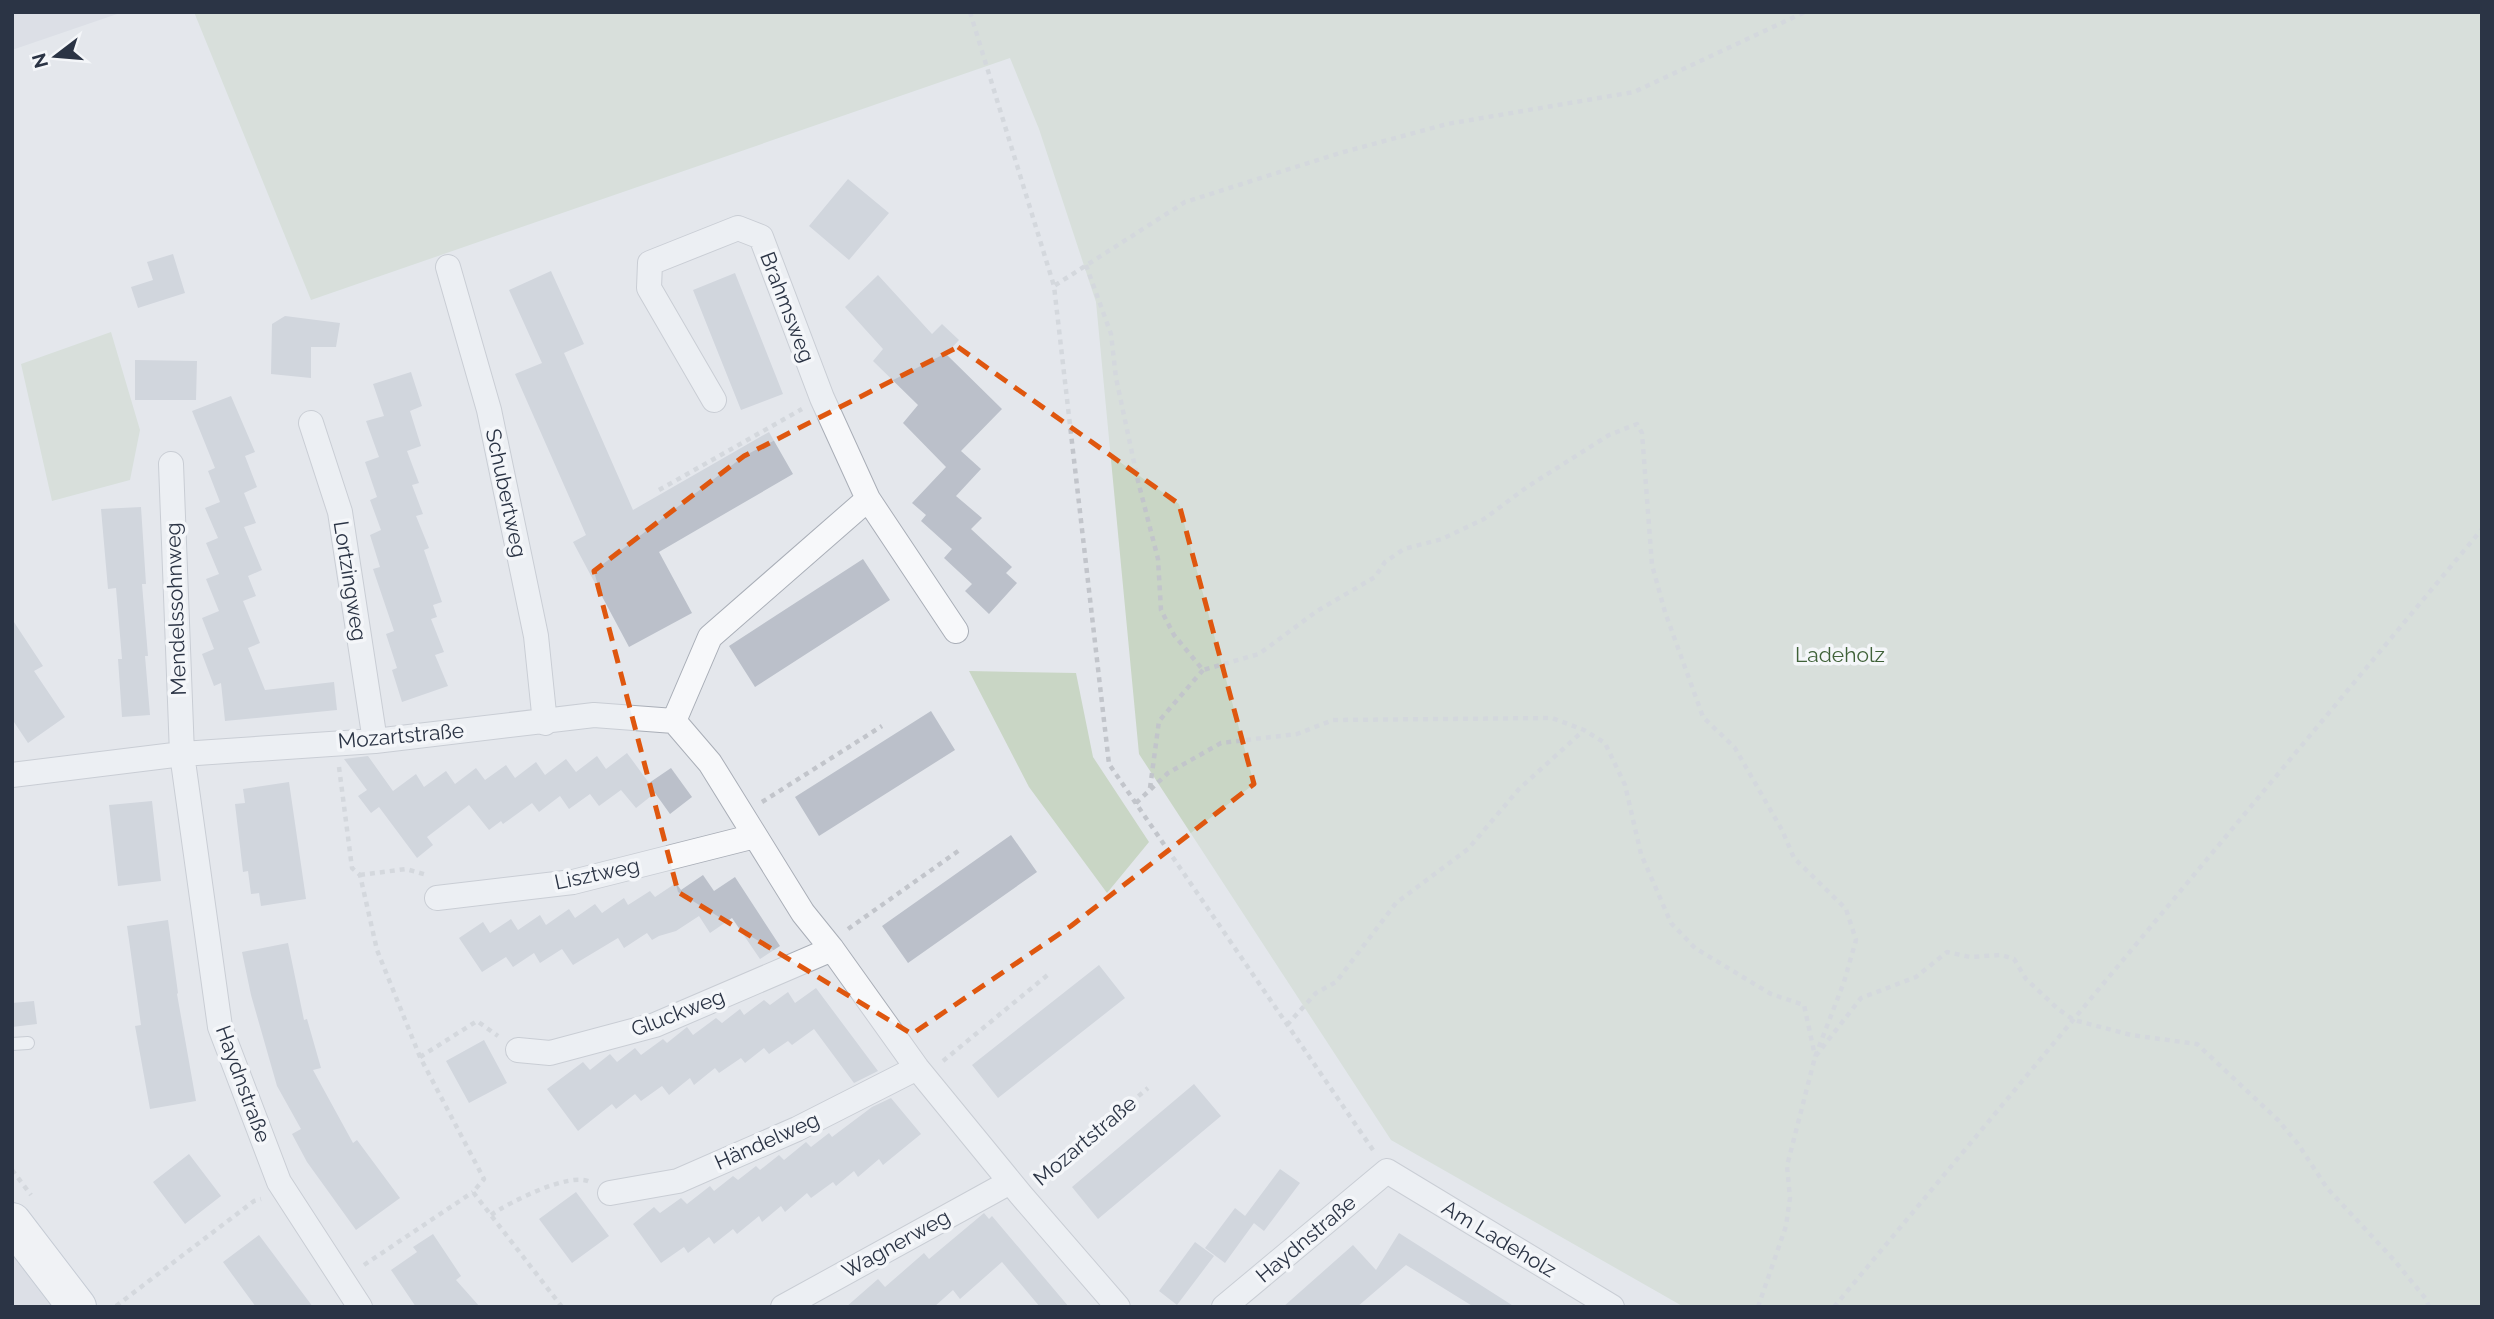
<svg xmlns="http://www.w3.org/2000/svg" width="2494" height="1319" viewBox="0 0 2494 1319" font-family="Raleway,sans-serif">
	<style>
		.built { fill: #d2d6de }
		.green { fill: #c9d6c5 }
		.building { fill: #bbc0ca }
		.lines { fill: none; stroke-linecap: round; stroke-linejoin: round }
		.service-casing { stroke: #a9aeb7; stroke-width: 14 }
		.minor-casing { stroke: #a9aeb7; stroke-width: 26 }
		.primary-casing { stroke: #a3abb8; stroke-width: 40 }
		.path { stroke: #c2c5cb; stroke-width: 4.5; stroke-dasharray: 5 5; stroke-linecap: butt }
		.service { stroke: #f7f8fa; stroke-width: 12 }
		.minor { stroke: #f7f8fa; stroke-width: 24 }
		.primary { stroke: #fff; stroke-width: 38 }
		.marked { fill: none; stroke: #df570f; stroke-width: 5; stroke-dasharray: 14 9; stroke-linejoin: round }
		.labels { text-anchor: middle; stroke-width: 7; stroke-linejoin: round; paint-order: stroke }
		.street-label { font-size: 21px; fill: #2b3445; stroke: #f4f6f9 }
		.park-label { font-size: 21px; fill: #3f6138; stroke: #f4f6f9 }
	</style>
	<rect width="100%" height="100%" fill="#e4e7ec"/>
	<path class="built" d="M12 12H123L12 50Z
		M12 1225 76 1307H12Z"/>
	<path class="green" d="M194 12H2482V1307H1684L1391 1140 1139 754 1096 302 1039 129 1010 58 311 300Z
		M111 332 140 430 130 480 52 501 21 364Z
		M969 671 1076 673 1093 757 1149 842 1107 893 1029 787Z"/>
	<path class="building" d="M848 179 889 213 849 260 809 226Z
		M173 254 185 293 138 308 131 287 153 280 147 262Z
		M551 271 584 344 564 353 633 510 769 432 793 474 659 552 692 613 629 647 573 542 586 535 515 374 542 363 509 290Z
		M735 273 783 394 741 410 693 290Z
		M878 275 932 334 942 324 959 340 946 354 1002 409 961 451 981 469 956 496 982 518 971 529 1012 567 1006 573 1017 583 989 614 965 591 972 584 944 558 952 549 921 521 926 515 912 503 946 467 903 423 918 405 873 361 883 349 845 307Z
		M285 316 340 323 336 347H311V378L271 374 272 324Z
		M135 360 197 361 196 400H135Z
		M411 372 422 406 410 411 421 446 407 451 419 483 412 485 423 514 416 516 429 548 424 550 442 602 433 605 437 617 431 619 444 652 435 655 448 686 402 702 392 670 397 668 386 634 394 631 373 569 380 567 370 535 381 530 370 500 377 497 365 462 379 457 366 421 384 416 373 384Z
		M231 396 255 452 245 456 257 487 244 493 256 523 244 527 262 570 248 576 256 596 243 601 260 643 248 648 265 690 334 682 337 710 225 721 221 683 214 686 202 654 214 649 202 618 219 611 206 579 219 574 206 543 218 538 205 508 220 502 208 471 215 468 192 411Z
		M141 507 146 584H142L148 656H145L150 715 122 717 118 659H122L116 588 108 589 101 509Z
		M863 559 890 600 755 687 729 646Z
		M12 619 43 666 34 671 65 717 28 743 12 719Z
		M931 711 955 750 819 836 795 797Z
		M627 753 649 783 671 768 692 797 670 814 655 793 636 808 621 790 599 806 590 794 569 809 560 796 539 812 532 803 503 824 501 821 489 830 469 805 427 837 433 845 417 858 379 807 371 813 358 796 367 790 344 759 368 756 393 791 416 774 424 787 446 771 455 784 476 768 485 780 506 765 515 778 536 762 545 775 566 759 576 772 597 756 606 769Z
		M289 782 306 899 261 906 259 893 251 894 248 871 243 872 235 804 245 803 243 789Z
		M152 801 161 881 118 886 109 805Z
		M1011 835 1037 872 908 963 882 926Z
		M703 875 714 891 735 877 780 946 760 959 732 918 710 933 699 916 676 931 659 936 652 940 647 933 624 948 618 938 573 965 562 949 540 963 534 953 513 967 506 957 482 972 459 938 483 922 490 933 511 919 518 930 540 915 546 925 569 909 575 918 595 904 602 913 624 898 628 905 650 891 655 897 676 883 681 890Z
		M168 920 178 993 177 994 196 1101 150 1109 135 1026 141 1025 127 926Z
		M288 943 304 1020 307 1019 321 1068 313 1070 353 1143 357 1140 400 1198 356 1230 307 1162 292 1134 301 1129 277 1086 251 995 242 952Z
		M1099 965 1125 998 998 1098 972 1065Z
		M816 988 878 1071 854 1083 814 1029 792 1045 788 1041 769 1054 764 1048 745 1063 741 1058 719 1073 715 1068 694 1085 690 1078 669 1095 662 1086 641 1101 635 1094 616 1109 612 1104 578 1131 547 1089 583 1062 590 1070 610 1054 617 1062 635 1048 641 1055 663 1039 667 1043 687 1027 693 1035 716 1018 722 1023 740 1009 744 1015 764 1000 770 1005 788 992 795 1003Z
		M34 1001 37 1024 12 1027V1003Z
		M484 1040 507 1083 469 1103 446 1061Z
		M1194 1084 1221 1116 1098 1219 1072 1187Z
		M891 1098 921 1134 883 1165 879 1159 858 1177 854 1171 836 1186 833 1182 811 1198 807 1193 785 1212 781 1206 762 1222 759 1216 737 1234 733 1229 714 1244 709 1237 688 1253 684 1247 661 1263 633 1224 654 1207 660 1213 681 1198 687 1204 710 1186 714 1191 733 1176 738 1180 756 1166 760 1170 779 1155 784 1160 806 1142 811 1147 829 1133 832 1137 872 1107Z
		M189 1154 221 1196 185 1224 153 1182Z
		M1280 1169 1300 1183 1264 1231 1245 1216Z
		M576 1192 609 1236 572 1263 539 1219Z
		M1235 1208 1254 1223 1225 1263 1205 1248Z
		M984 1213 989 1219 992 1216 1069 1307H1040L1002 1262 960 1299 953 1290 934 1307H846L878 1279 885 1287 924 1253 929 1259Z
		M1399 1233 1515 1307H1474L1406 1265 1357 1307H1283L1353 1245 1376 1270Z
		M433 1234 461 1276 456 1280 480 1307H416L391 1270 417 1252 413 1247Z
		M259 1235 313 1307H256L223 1262Z
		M1195 1242 1214 1256 1177 1305 1159 1291Z"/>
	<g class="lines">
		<g class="service-casing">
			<path id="service" d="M12 1044 28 1043"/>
		</g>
		<g class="minor-casing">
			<path id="minor" d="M448 267 489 410 536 636 545 723
				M714 400 649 288 650 263 738 228 761 237 822 398 868 499 956 631
				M311 423 340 512 375 741
				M171 464 182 754 220 1027 279 1182 360 1307
				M674 721 710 637 868 499
				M12 775 182 754 375 741 594 715 674 721 710 763 803 913 832 949 917 1068 1021 1195 1118 1307
				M437 898 573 882 755 836
				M518 1050 550 1053 655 1025 832 949
				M610 1193 678 1181 797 1129 917 1068
				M783 1307 1010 1182
				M1224 1307 1387 1171 1612 1307"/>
		</g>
		<g class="primary-casing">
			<path id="primary" d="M12 1222 77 1307"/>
		</g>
		<path class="path" d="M970 12 1054 286
			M1086 265 1111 334 1116 378 1138 481 1158 559 1161 610 1174 635 1203 670 1259 654 1317 611 1375 577 1385 562 1404 549 1442 539 1484 519 1527 487 1609 435 1637 424 1642 433 1652 565 1665 612 1703 717 1735 748 1782 830 1794 858 1846 909 1856 940 1844 982 1815 1057
			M659 490 802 409
			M339 767 352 868 360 875 377 950 420 1057 484 1179 473 1192 562 1307
			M1150 788 1159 721 1203 670
			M762 802 882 726
			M1136 803 1168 773 1221 743 1297 734 1333 720 1552 718 1584 730 1605 743 1625 785 1641 854 1671 923 1695 948 1771 994 1804 1005 1815 1056
			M360 875 406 869 427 875
			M848 929 961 849
			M1287 1025 1316 993 1336 982 1396 903 1468 849 1519 789 1584 730
			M420 1057 477 1021 498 1036
			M943 1061 1050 973
			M1373 1150 1109 764 1054 286 1185 202 1340 153 1447 124 1634 92 1805 12
			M12 1170 31 1195
			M1039 1180 1148 1088
			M491 1215C508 1203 570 1171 590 1182
			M364 1265 473 1192
			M116 1306 254 1201 261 1199
			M1758 1307 1786 1226 1790 1198 1787 1166 1815 1057 1861 998 1916 977 1947 952 1970 957 2001 955 2014 959 2026 979 2058 1009 2074 1020 2131 1035 2197 1044 2278 1120 2298 1144 2327 1188 2394 1260 2426 1299 2429 1307
			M1834 1307 2482 529"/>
		<use href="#service" class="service"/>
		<use href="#minor" class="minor"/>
		<use href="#primary" class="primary"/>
	</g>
	<path d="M0 0H2494V1319H0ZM958 347 1179 504 1254 784 1071 926 912 1034 678 892 594 571 744 456Z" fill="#e4e7ec" fill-opacity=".55" fill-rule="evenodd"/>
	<path class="marked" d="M958 347 1179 504 1254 784 1071 926 912 1034 678 892 594 571 744 456Z"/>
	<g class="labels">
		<g class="street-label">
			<text transform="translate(787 307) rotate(69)" y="7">Brahmsweg</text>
			<text transform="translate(506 493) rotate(78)" y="7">Schubertweg</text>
			<text transform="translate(350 581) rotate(81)" y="7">Lortzingweg</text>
			<text transform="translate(176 609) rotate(-92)" y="7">Mendelssohnweg</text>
			<text transform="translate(401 736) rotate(-5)" y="7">Mozartstraße</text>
			<text transform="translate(597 874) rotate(-12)" y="7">Lisztweg</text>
			<text transform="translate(678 1013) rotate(-21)" y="7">Gluckweg</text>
			<text transform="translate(243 1084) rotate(70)" y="7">Haydnstraße</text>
			<text transform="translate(767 1141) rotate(-24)" y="7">Händelweg</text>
			<text transform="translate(1085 1141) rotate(-40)" y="7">Mozartstraße</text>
			<text transform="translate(1306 1239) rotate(-40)" y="7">Haydnstraße</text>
			<text transform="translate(1499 1239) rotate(31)" y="7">Am Ladeholz</text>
			<text transform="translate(896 1244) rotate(-29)" y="7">Wagnerweg</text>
		</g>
		<g class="park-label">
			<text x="1840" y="662">Ladeholz</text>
		</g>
	</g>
	<rect width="2494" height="1319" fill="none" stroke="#2b3445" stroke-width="28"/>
	<g transform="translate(56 56) rotate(254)" stroke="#f4f6f9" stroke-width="5" paint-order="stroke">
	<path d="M0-5L12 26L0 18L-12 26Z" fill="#2b3445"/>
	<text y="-10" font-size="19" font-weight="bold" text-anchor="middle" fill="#2b3445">N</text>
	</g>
</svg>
